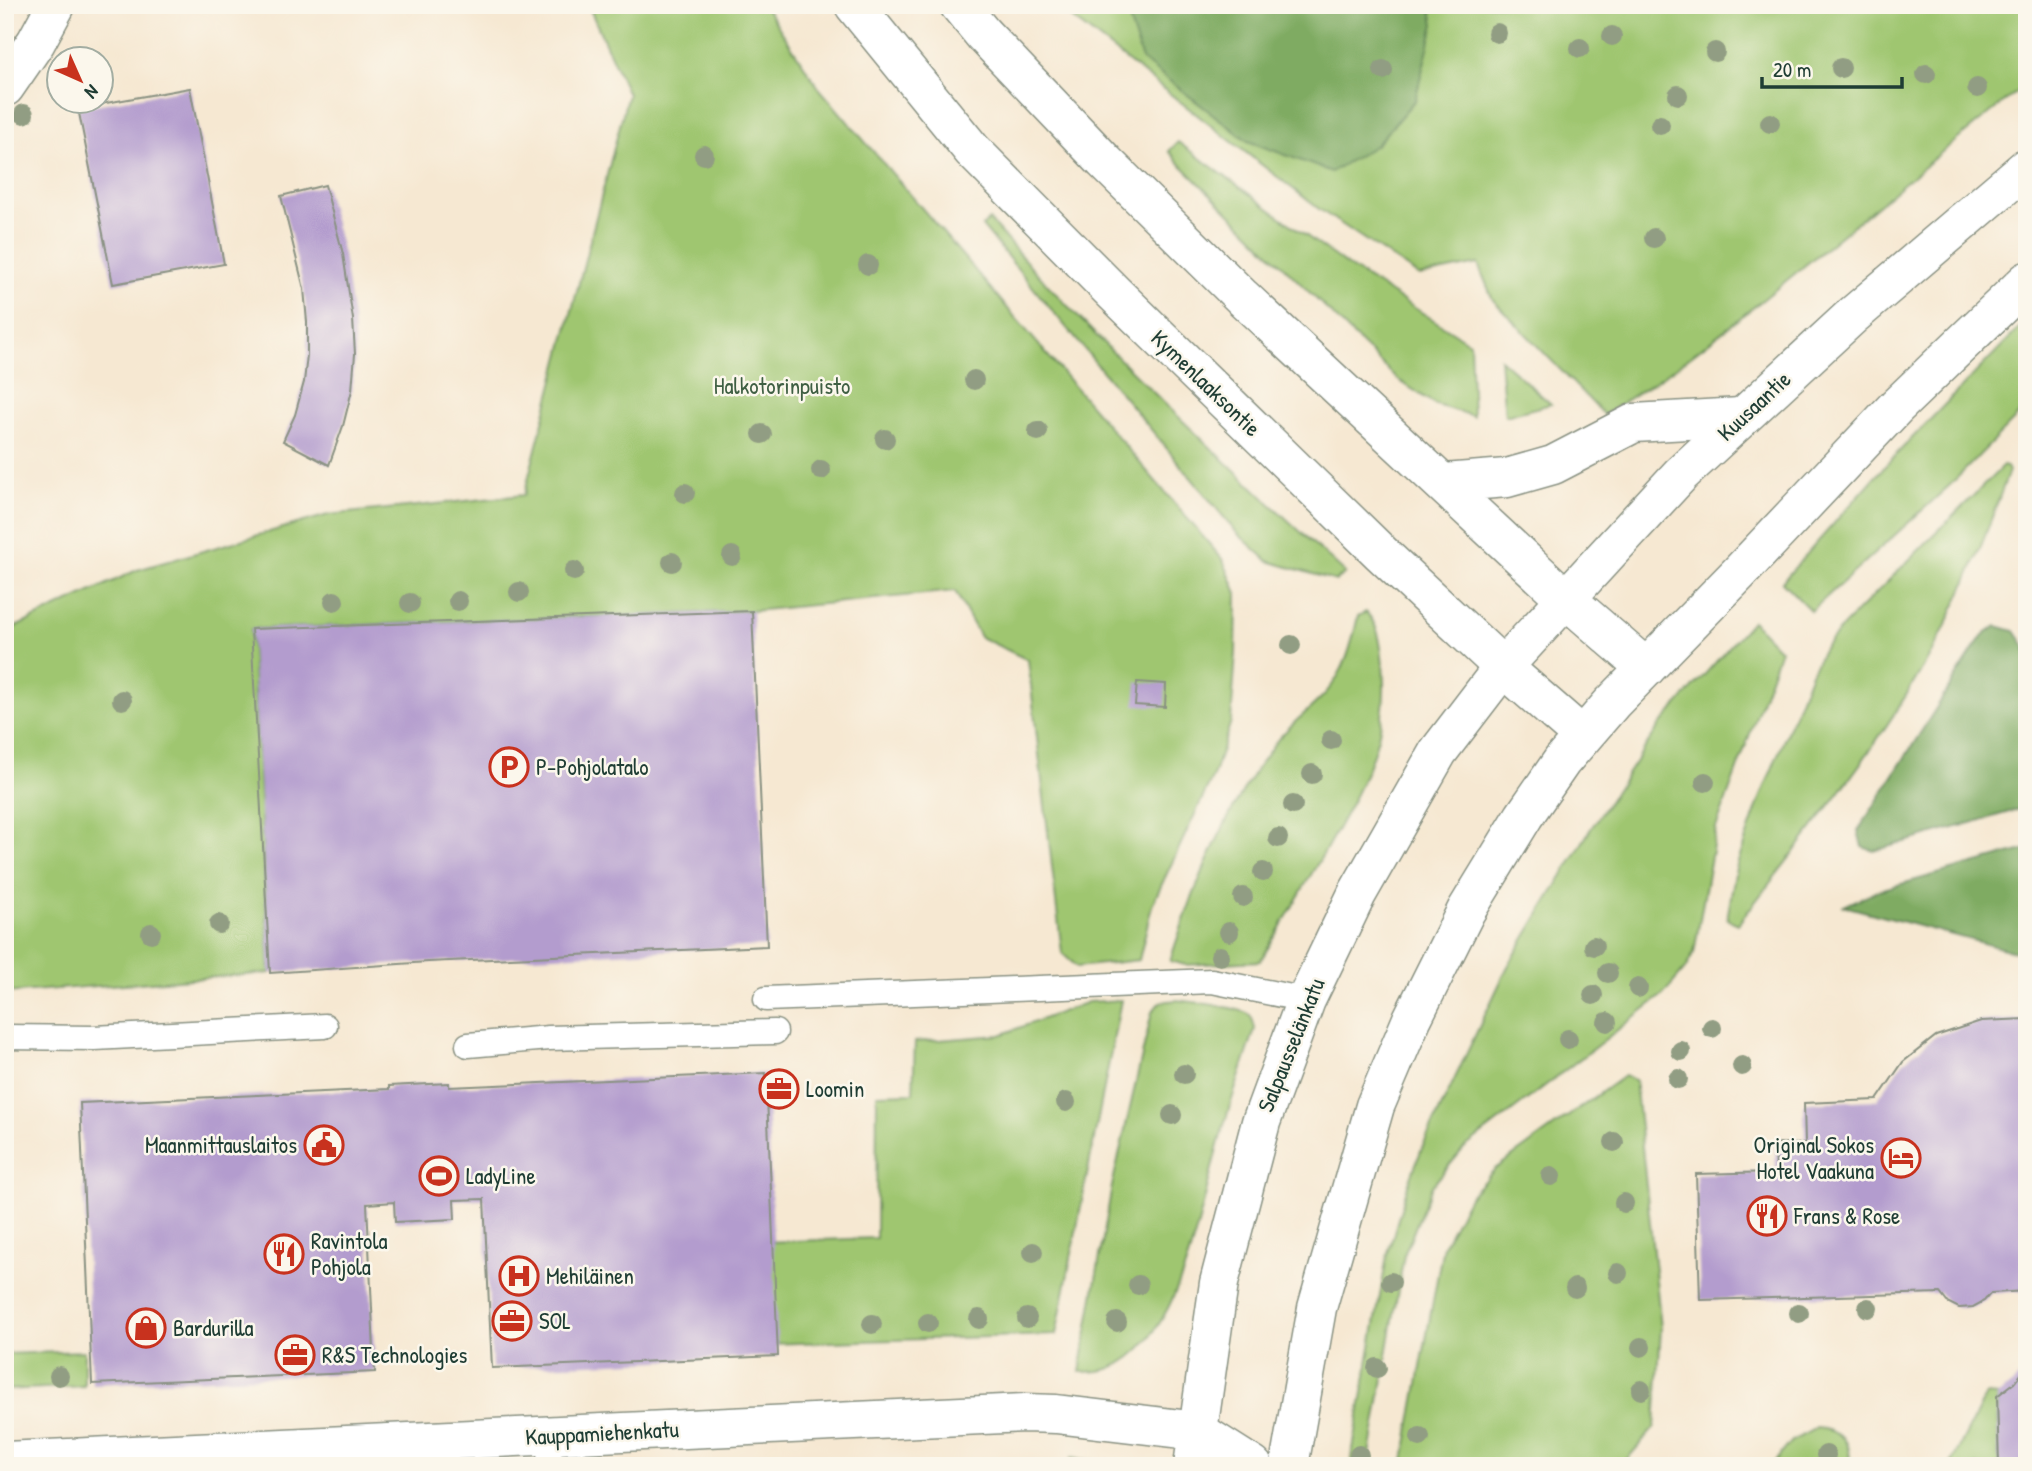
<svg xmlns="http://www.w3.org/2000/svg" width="2032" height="1471" viewBox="0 0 2032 1471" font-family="'Patrick Hand',sans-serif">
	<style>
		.green { fill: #9fc670; stroke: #5f8252; stroke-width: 2 }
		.forest { fill: #7fab62; stroke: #4f744b; stroke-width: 2 }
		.building { fill: #b39cce }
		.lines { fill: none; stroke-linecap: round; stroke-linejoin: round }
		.service-casing { stroke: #8a9283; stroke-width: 27 }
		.minor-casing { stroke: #8a9283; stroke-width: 41 }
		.tertiary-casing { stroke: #8a9283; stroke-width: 41 }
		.secondary-casing { stroke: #8a9283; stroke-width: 41 }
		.primary-casing { stroke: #8a9283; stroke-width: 41 }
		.service { stroke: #fff; stroke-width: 24 }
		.minor { stroke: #fff; stroke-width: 38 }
		.tertiary { stroke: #fff; stroke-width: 38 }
		.secondary { stroke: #fff; stroke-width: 38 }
		.primary { stroke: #fff; stroke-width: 38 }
		.tree { fill: #919d83 }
		.labels { text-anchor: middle; stroke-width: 5; stroke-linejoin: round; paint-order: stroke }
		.street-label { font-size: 23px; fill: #1f3d34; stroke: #fbf7ec }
		.park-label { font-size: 23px; fill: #3f5f43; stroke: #fbf7ec }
		.poi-label { font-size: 23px; fill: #1f3d34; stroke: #fbf7ec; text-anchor: start }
	</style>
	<rect width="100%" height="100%" fill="#fbf7ec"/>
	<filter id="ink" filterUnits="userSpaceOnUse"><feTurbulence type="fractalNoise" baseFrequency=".0143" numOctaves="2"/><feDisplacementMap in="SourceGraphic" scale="14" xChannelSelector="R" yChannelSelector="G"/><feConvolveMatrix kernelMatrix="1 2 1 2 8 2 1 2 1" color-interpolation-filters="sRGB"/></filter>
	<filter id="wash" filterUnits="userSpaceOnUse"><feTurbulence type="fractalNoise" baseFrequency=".00686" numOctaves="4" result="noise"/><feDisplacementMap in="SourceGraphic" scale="28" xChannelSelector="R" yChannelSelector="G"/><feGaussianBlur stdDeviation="1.57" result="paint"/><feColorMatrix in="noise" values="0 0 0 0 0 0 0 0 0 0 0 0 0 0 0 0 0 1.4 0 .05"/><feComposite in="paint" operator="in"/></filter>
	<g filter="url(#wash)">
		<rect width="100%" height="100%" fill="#f6e8d2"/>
		<path class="green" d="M588 5H764L819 88 1223 560 1237 593 1236 653 1231 721 1214 774 1152 905 1139 960 1077 967 1062 953 1028 660 980 637 955 591 752 611 251 629 270 973 5 993V632L137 570 328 515 524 495 628 94Z
			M1055 5H2027V84C1909 175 1798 276 1679 365 1655 382 1629 398 1604 415L1493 300 1478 264 1419 276 1319 209Z
			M1178 142 1345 264 1470 343 1473 416 1436 405 1397 379 1182 166 1169 151Z
			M989 220C1099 346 1222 459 1345 573L1336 581 1268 561 1237 533 982 226Z
			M2027 320V401L2020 414 1950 485 1811 611 1782 582 1884 467Z
			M1500 359 1551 404 1505 416Z
			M2003 466 2007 467 2009 471C1989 526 1969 581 1942 633 1887 738 1810 831 1738 924L1727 919 1736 868 1759 801 1811 673 1824 648 1845 624Z
			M1366 612C1378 625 1380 639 1382 656 1393 736 1362 784 1325 851 1303 888 1282 925 1260 961L1185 965 1170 961C1195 884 1226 808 1275 743 1289 725 1309 711 1325 694 1345 672 1352 644 1358 616Z
			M1752 621 1780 650 1716 828 1694 953 1685 969 1663 995 1464 1148 1432 1186 1404 1255 1368 1466H1350L1387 1256 1408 1185 1422 1148 1507 968 1590 830 1660 725Z
			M1121 1000 1056 1335 768 1344 764 1242 876 1238 877 1094 913 1093 915 1042 1000 1035 1088 1002Z
			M1177 1000C1192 1002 1237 1006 1249 1014 1253 1018 1254 1024 1255 1029 1242 1070 1227 1111 1216 1153 1199 1215 1179 1342 1111 1368 1102 1372 1090 1372 1080 1372L1112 1186 1152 1012 1160 1002Z
			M1624 1076 1635 1080 1661 1328 1655 1427 1621 1466H1403L1443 1246 1469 1197 1495 1169Z
			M84 1351V1386L5 1390V1354Z
			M1986 1395 1997 1396 1999 1466H1950Z
			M1816 1428C1839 1429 1853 1443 1851 1466H1771L1792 1441Z
			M1071 1458 1103 1462 1118 1466H1070Z"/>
		<path class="forest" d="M1430 5 1434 24 1415 100 1376 145 1331 172 1248 141 1142 60 1125 6Z
			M1997 626 2015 631 2027 649V807L1874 851 1862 847 1858 831 1982 636Z
			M2027 849V955L1844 906 1876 891Z"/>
		<g id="blocks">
			<path class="building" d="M190 88 224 264 113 284 78 108Z
				M325 185 343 254 353 319 355 354 352 390 343 426 329 465 283 441 295 415 304 382 307 355V322L304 289 281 196Z
				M752 611 767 946 428 962 270 973 251 629Z
				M1137 682 1166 684 1165 707 1135 705Z
				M2027 1019V1291L1991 1293 1984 1301 1973 1307 1959 1308 1947 1302 1940 1293 1700 1300 1696 1174 1776 1172 1775 1143 1805 1144 1804 1103 1877 1100 1903 1062 1936 1036 1981 1021Z
				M766 1073 778 1356 492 1368 484 1199 454 1200 455 1219 395 1222 394 1202 367 1204 375 1372 92 1384 80 1103 389 1089V1086L449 1083V1087Z
				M2027 1367V1466H1999L1997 1396 2014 1383Z"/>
		</g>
	</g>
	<g filter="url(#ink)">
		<use href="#blocks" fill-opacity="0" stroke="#8a9283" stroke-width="2"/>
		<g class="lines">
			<g class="service-casing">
				<path id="service" d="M766 999 1212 981 1306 1000
					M5 1037 94 1038 325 1026
					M468 1045 549 1038 775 1032
					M548 1435 550 1466"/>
			</g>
			<g class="minor-casing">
				<path id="minor" d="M5 87 36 42 56 5"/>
			</g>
			<g class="tertiary-casing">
				<path id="tertiary" d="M5 1461 1025 1413 1056 1414 1198 1431 1253 1466"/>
			</g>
			<g class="secondary-casing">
				<path id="secondary" d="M854 5 972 150 1114 293 1381 553 1503 667 1582 736
					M959 5 983 34 1104 161 1242 297 1565 598 1646 668
					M1444 483 1507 478 1553 465 1634 423 1741 417"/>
			</g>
			<g class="primary-casing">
				<path id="primary" d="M1193 1466 1219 1283 1261 1122 1306 1000 1357 894 1438 752 1503 667 1681 474 1852 316 2027 167
					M1289 1466 1317 1308 1375 1106 1412 1019 1466 911 1524 816 1562 761 1612 703 1739 573 1897 406 2027 281"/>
			</g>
			<use href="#service" class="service"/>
			<use href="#minor" class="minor"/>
			<use href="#tertiary" class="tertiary"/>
			<use href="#secondary" class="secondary"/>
			<use href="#primary" class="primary"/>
		</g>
		<g class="tree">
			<circle cx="1497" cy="33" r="10"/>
			<circle cx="1612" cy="36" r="10"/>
			<circle cx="1580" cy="48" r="10"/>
			<circle cx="1715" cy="52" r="10"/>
			<circle cx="1841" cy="68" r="10"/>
			<circle cx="1383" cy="70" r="10"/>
			<circle cx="1926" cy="74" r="10"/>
			<circle cx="1977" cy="88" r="10"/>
			<circle cx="1678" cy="95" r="10"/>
			<circle cx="24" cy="114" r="10"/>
			<circle cx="1770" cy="123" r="10"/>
			<circle cx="1660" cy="125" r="10"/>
			<circle cx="704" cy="155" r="10"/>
			<circle cx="1654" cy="238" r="10"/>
			<circle cx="868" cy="265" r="10"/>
			<circle cx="974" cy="380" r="10"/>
			<circle cx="1038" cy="431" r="10"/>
			<circle cx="762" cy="434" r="10"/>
			<circle cx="885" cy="439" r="10"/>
			<circle cx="821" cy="470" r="10"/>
			<circle cx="685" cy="493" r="10"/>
			<circle cx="732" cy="556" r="10"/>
			<circle cx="672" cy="562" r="10"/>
			<circle cx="574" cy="571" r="10"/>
			<circle cx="519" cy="592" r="10"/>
			<circle cx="334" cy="601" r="10"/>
			<circle cx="458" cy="601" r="10"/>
			<circle cx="410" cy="603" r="10"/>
			<circle cx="1291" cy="645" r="10"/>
			<circle cx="122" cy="700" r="10"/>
			<circle cx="1331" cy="740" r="10"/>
			<circle cx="1312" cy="774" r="10"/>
			<circle cx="1705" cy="782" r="10"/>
			<circle cx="1293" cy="805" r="10"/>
			<circle cx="1278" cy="838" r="10"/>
			<circle cx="1263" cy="872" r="10"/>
			<circle cx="1243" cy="897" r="10"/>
			<circle cx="219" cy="924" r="10"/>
			<circle cx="1229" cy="932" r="10"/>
			<circle cx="151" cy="933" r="10"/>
			<circle cx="1594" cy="946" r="10"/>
			<circle cx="1220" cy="956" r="10"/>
			<circle cx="1608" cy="973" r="10"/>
			<circle cx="1638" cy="988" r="10"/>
			<circle cx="1593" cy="995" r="10"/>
			<circle cx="1607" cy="1022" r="10"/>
			<circle cx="1712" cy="1028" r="10"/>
			<circle cx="1568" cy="1039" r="10"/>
			<circle cx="1681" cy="1051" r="10"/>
			<circle cx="1742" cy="1066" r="10"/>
			<circle cx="1184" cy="1074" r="10"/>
			<circle cx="1678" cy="1079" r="10"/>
			<circle cx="1066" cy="1102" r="10"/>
			<circle cx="1172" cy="1115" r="10"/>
			<circle cx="1614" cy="1142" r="10"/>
			<circle cx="1551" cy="1176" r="10"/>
			<circle cx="1624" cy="1203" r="10"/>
			<circle cx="1033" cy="1252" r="10"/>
			<circle cx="1618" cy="1273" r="10"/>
			<circle cx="1391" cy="1282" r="10"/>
			<circle cx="1138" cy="1285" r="10"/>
			<circle cx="1575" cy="1288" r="10"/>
			<circle cx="1868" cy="1308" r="10"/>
			<circle cx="1799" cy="1313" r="10"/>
			<circle cx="1027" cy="1318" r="10"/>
			<circle cx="979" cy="1319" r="10"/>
			<circle cx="1117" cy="1322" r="10"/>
			<circle cx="928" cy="1323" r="10"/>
			<circle cx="872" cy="1324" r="10"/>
			<circle cx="1641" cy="1347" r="10"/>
			<circle cx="1377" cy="1368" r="10"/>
			<circle cx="59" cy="1376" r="10"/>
			<circle cx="1641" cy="1390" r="10"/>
			<circle cx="1420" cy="1437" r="10"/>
			<circle cx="1359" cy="1455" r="10"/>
			<circle cx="1826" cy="1455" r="10"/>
		</g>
	</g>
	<defs>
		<g id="parking-ring" transform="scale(2.0125)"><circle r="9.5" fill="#fbf7ec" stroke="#c8321e" stroke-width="1.5"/><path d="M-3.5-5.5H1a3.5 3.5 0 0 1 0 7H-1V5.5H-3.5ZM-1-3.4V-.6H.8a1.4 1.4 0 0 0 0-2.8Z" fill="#c8321e"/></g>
		<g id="office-ring" transform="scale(2.0125)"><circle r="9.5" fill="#fbf7ec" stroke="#c8321e" stroke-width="1.5"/><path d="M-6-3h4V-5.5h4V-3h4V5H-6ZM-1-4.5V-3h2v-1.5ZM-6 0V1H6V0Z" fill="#c8321e"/></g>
		<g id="civic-ring" transform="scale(2.0125)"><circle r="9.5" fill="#fbf7ec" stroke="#c8321e" stroke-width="1.5"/><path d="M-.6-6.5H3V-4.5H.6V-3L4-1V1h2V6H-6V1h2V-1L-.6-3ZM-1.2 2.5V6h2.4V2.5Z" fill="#c8321e"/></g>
		<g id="hotel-ring" transform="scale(2.0125)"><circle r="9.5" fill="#fbf7ec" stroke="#c8321e" stroke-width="1.5"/><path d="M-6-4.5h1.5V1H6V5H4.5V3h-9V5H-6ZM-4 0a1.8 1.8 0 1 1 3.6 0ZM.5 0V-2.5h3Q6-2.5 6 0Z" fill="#c8321e"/></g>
		<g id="stadium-ring" transform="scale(2.0125)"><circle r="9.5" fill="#fbf7ec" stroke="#c8321e" stroke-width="1.5"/><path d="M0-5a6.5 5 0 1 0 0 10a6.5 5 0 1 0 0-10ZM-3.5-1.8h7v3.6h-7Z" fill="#c8321e"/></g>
		<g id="restaurant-ring" transform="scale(2.0125)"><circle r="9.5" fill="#fbf7ec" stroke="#c8321e" stroke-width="1.5"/><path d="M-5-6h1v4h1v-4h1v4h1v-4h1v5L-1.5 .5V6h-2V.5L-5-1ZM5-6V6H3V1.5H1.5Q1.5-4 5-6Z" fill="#c8321e"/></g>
		<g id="hospital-ring" transform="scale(2.0125)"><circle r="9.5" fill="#fbf7ec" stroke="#c8321e" stroke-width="1.5"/><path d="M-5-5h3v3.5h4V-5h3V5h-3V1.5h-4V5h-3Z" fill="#c8321e"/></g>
		<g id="shop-ring" transform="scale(2.0125)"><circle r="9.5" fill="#fbf7ec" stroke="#c8321e" stroke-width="1.5"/><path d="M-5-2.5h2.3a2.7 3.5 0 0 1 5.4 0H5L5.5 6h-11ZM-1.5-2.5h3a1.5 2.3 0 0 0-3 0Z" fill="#c8321e"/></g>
	</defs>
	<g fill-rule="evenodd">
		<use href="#parking-ring" x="509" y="767"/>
		<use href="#office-ring" x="779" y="1089"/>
		<use href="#civic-ring" x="324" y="1145"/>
		<use href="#hotel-ring" x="1901" y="1158"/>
		<use href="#stadium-ring" x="439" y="1176"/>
		<use href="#restaurant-ring" x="1767" y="1216"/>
		<use href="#restaurant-ring" x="284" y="1254"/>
		<use href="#hospital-ring" x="519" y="1276"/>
		<use href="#office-ring" x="512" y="1321"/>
		<use href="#shop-ring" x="146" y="1328"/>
		<use href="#office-ring" x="295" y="1355"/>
	</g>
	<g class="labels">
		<g class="street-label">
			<text transform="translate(1206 383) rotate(44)" y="8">Kymenlaaksontie</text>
			<text transform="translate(1754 406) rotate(-43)" y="8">Kuusaantie</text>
			<text transform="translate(1291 1045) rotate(-68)" y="8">Salpausselänkatu</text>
			<text transform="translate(602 1433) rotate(-3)" y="8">Kauppamiehenkatu</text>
		</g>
		<g class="park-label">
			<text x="782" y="394">Halkotorinpuisto</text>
		</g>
		<g class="poi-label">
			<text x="536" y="775">P-Pohjolatalo</text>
			<text x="806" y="1097">Loomin</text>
			<text x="297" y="1153" text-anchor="end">Maanmittauslaitos</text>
			<text x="1874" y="1153" text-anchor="end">Original Sokos<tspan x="1874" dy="26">Hotel Vaakuna</tspan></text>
			<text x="466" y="1184">LadyLine</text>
			<text x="1794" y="1224">Frans &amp; Rose</text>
			<text x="311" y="1249">Ravintola<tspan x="311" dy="26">Pohjola</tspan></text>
			<text x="546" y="1284">Mehiläinen</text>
			<text x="539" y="1329">SOL</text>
			<text x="173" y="1336">Bardurilla</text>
			<text x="322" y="1363">R&amp;S Technologies</text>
		</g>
	</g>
	<rect width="2032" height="1471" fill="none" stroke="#fbf7ec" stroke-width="28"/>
	<g transform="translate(80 80) rotate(135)"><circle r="33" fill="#fbf7ec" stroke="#a3ada2" stroke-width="2"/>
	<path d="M0-5L12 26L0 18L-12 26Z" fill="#c8321e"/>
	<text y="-10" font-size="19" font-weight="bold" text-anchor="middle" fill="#1f3d34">N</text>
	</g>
	<path d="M1762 77v10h140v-10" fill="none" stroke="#1f3d34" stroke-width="3.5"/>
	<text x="1773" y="77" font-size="21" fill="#1f3d34" stroke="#fbf7ec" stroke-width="5" paint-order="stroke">20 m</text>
</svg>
